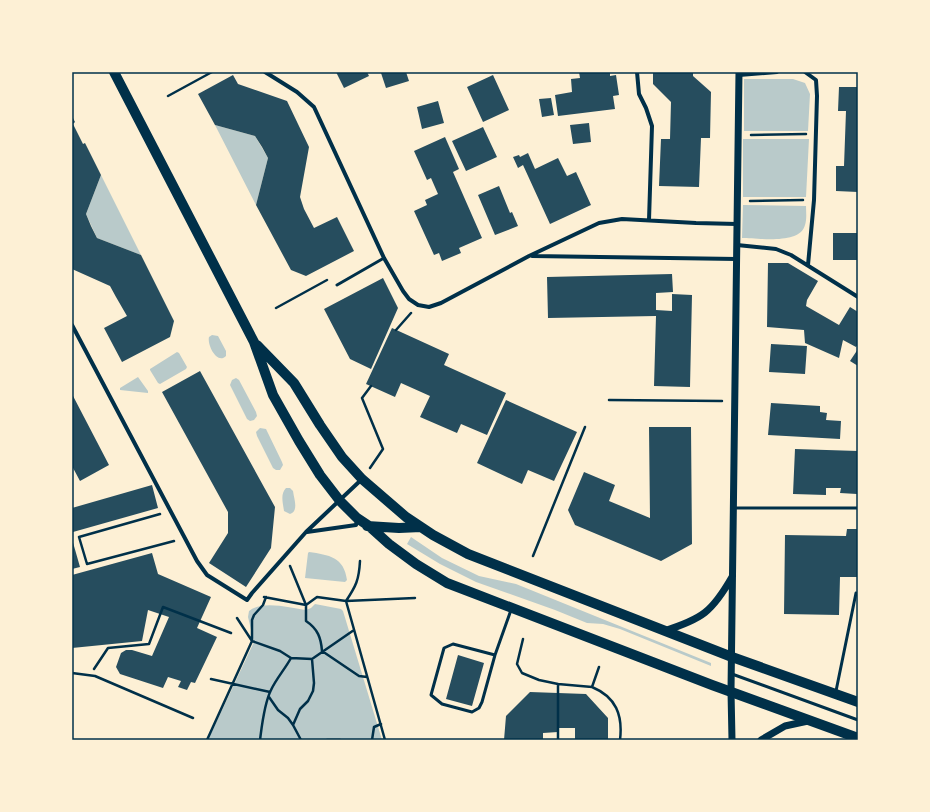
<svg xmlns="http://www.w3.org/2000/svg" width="930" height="812" viewBox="0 0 930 812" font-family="Literata,serif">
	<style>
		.green { fill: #b9caca }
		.building { fill: #264d5e }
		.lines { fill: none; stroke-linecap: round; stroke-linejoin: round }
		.path { stroke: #003049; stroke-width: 2.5 }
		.service { stroke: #003049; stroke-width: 3 }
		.minor { stroke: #003049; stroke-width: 4 }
		.tertiary { stroke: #003049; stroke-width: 7 }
		.primary { stroke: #003049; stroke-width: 10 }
		.neatline { fill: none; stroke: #003049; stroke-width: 1.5 }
	</style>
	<rect width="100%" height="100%" fill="#fdf0d5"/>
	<path class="green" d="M744 79H793L805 83 810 94 808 131H744Z
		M215 125 255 136 268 158 256 205Z
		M743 139H809L806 197H743Z
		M101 175 141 255 97 238 86 214Z
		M743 205 806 206C806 212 807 219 805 225 800 245 758 238 742 238Z
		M212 335 218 336 226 351V356C217 365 207 345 209 337Z
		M177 352 179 353 187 367 186 369 160 384 158 383 150 370V369Z
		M138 377 148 391V393L120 390V388Z
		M236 378 239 380 256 412 257 416 254 420 250 421 247 419 230 385 232 380Z
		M260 428 266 429 282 462 283 465 280 470H276L273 468 257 436 256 432Z
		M286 488H290L293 491C294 499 299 511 290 514L284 511C283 503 280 494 286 488Z
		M411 537 442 558 479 576 516 584 711 663V666L620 629 603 624 587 623 555 610 476 582 440 564 407 544Z
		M309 552C329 555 344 557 347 580L345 582 305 578 308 553Z
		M315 604 341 609 343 611 382 740H208L254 642 248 617 249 611C262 600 291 608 306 610L311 608Z"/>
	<path class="building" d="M336 72H367L369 76 344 88Z
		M384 72H406L409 81 386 88 381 73Z
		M579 72H610V76L616 75 619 95 613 96 615 109 558 116 555 95 572 92 571 79 580 78Z
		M653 72H693V76L711 92 710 138H701L699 187 659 186 661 139H670L671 102 653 84Z
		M233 75 238 84 287 101 309 147 300 197 304 209 314 228 337 217 354 251 306 276 291 270 256 205 268 158 262 147 255 136 215 125 198 94Z
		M493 75 509 110 483 122 467 87Z
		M839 87H858V192L836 191V166H844L846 111H838Z
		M551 98 554 115 542 117 539 99Z
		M438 101 444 123 422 129 417 107Z
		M72 116 75 122 73 124 83 144 85 143 101 175 86 214 91 226 97 238 141 255 174 321 170 337 122 362 104 328 127 316 116 297 110 286 72 269Z
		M589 123 591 142 573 144 570 125Z
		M483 127 497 157 466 171 452 141Z
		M445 137 459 169 453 172 482 238 459 248 461 253 442 261 439 253 434 255 414 211 427 205 425 200 438 194 431 178 427 180 414 151Z
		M528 153 535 169 558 158 567 176 576 172 591 205 550 224 523 165 518 168 513 157 519 155 520 157Z
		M499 186 510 213 512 212 518 226 495 235 478 195Z
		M833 233H858V260H833Z
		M768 263H788L818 281 807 300 806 306 839 325 850 307 858 312V344L856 347 843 340 839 358 805 343 804 330 767 327Z
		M672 274 673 292 656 293V310L672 311V294L692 295 690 387 654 386 656 316 548 318 547 277Z
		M383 278 398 308 371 369 350 359 324 309Z
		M392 328 449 354 444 365 506 393 487 435 461 424 457 433 420 417 430 396 401 383 395 397 366 384Z
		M771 344 807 346 805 374 769 372Z
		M858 349V366L850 361Z
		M200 371 275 507 271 548 246 587 209 563 228 533V512L162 392Z
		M72 394 109 465 80 481 72 466Z
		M506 400 577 432 554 481 528 470 522 484 477 463Z
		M771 403 820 406V412L827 413 826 420 841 421 840 439 768 435Z
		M649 427H691L692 544 661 561 575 525 568 510 584 472 615 485 609 501 650 518Z
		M795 449 858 451 857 494 840 493 841 488H826V495L793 494Z
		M152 485 158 508 73 532 72 508Z
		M847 529H858V577H840L839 615 784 614 785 535 846 536Z
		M72 539 80 567 72 569Z
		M152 553 158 574 211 597 197 628 217 637 195 683 191 682 187 690 178 687 181 681 168 677 163 688 120 674 116 667 121 653 126 650H132L152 656 169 617 148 610 142 641 72 648V575Z
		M458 655 484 663 472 706 446 699Z
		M530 692 586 694 608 718V740H575V728H558V732L543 733V740H504L506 716Z"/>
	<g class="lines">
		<path class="path" d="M168 96 212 72
			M751 135 806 134
			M750 201 803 200
			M276 308 327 280
			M396 330 411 313
			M609 400 722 401
			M370 468 383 449 362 398 371 386
			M160 514 79 537 87 564 174 541
			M533 556 585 427
			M360 561C359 580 356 586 346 601L385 740
			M290 566 306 605V621C318 629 321 638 322 651L359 676 367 677
			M264 597 306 605 317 597 346 601 415 598
			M237 618 252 641 280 651 291 658 312 659 354 630
			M523 639 517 664 522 673 539 680 558 684V740
			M94 669 108 648 149 644 163 607 231 633
			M72 673 95 676 193 718
			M211 679 270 692
			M558 684 592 687 599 667
			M592 687C616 697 623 715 620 740
			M269 697 278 710 288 718 293 725
			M207 740 252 641V620L254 615 263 605 266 597
			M260 740C262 725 264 704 271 690 276 679 285 669 291 658
			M301 740 293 725 300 709 308 701 313 691 314 683 312 659
			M327 740H340
			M372 740 374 727 381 724"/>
		<path class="service" d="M337 285 384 258
			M734 508H858
			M495 655 453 644 444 648 431 695 442 704 472 712 479 708 482 702 495 655 511 610
			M732 674 858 720
			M836 691 856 593"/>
		<path class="minor" d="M265 72 297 92 314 107 384 258 403 291 409 299 418 305 429 307 441 303 529 256 599 223 622 219 696 223 737 224
			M637 72 639 94 646 108 652 126 649 220
			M805 72 816 80 817 96 814 200 808 265
			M739 75 777 72
			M737 245 776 249 791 255 858 297
			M532 256 737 259
			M72 325 197 561 207 575 247 600 252 593 306 532 361 480
			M307 532 356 525 357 520"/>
		<path class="tertiary" d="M664 631C702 619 712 612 732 577
			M732 740 731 691 739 72
			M761 740 785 726 808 721"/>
		<path class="primary" d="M114 72 254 342 273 395 299 441 320 475 340 501 357 518 369 526 389 544 416 564 447 583 712 685 858 738
			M257 345 294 383 320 425 342 457 362 479 406 517 433 535 468 554 732 657 858 702
			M367 526 399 528 421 527"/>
	</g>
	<rect width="930" height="812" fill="none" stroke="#fdf0d5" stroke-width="146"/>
	<rect x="73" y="73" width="784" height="666" class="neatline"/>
</svg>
